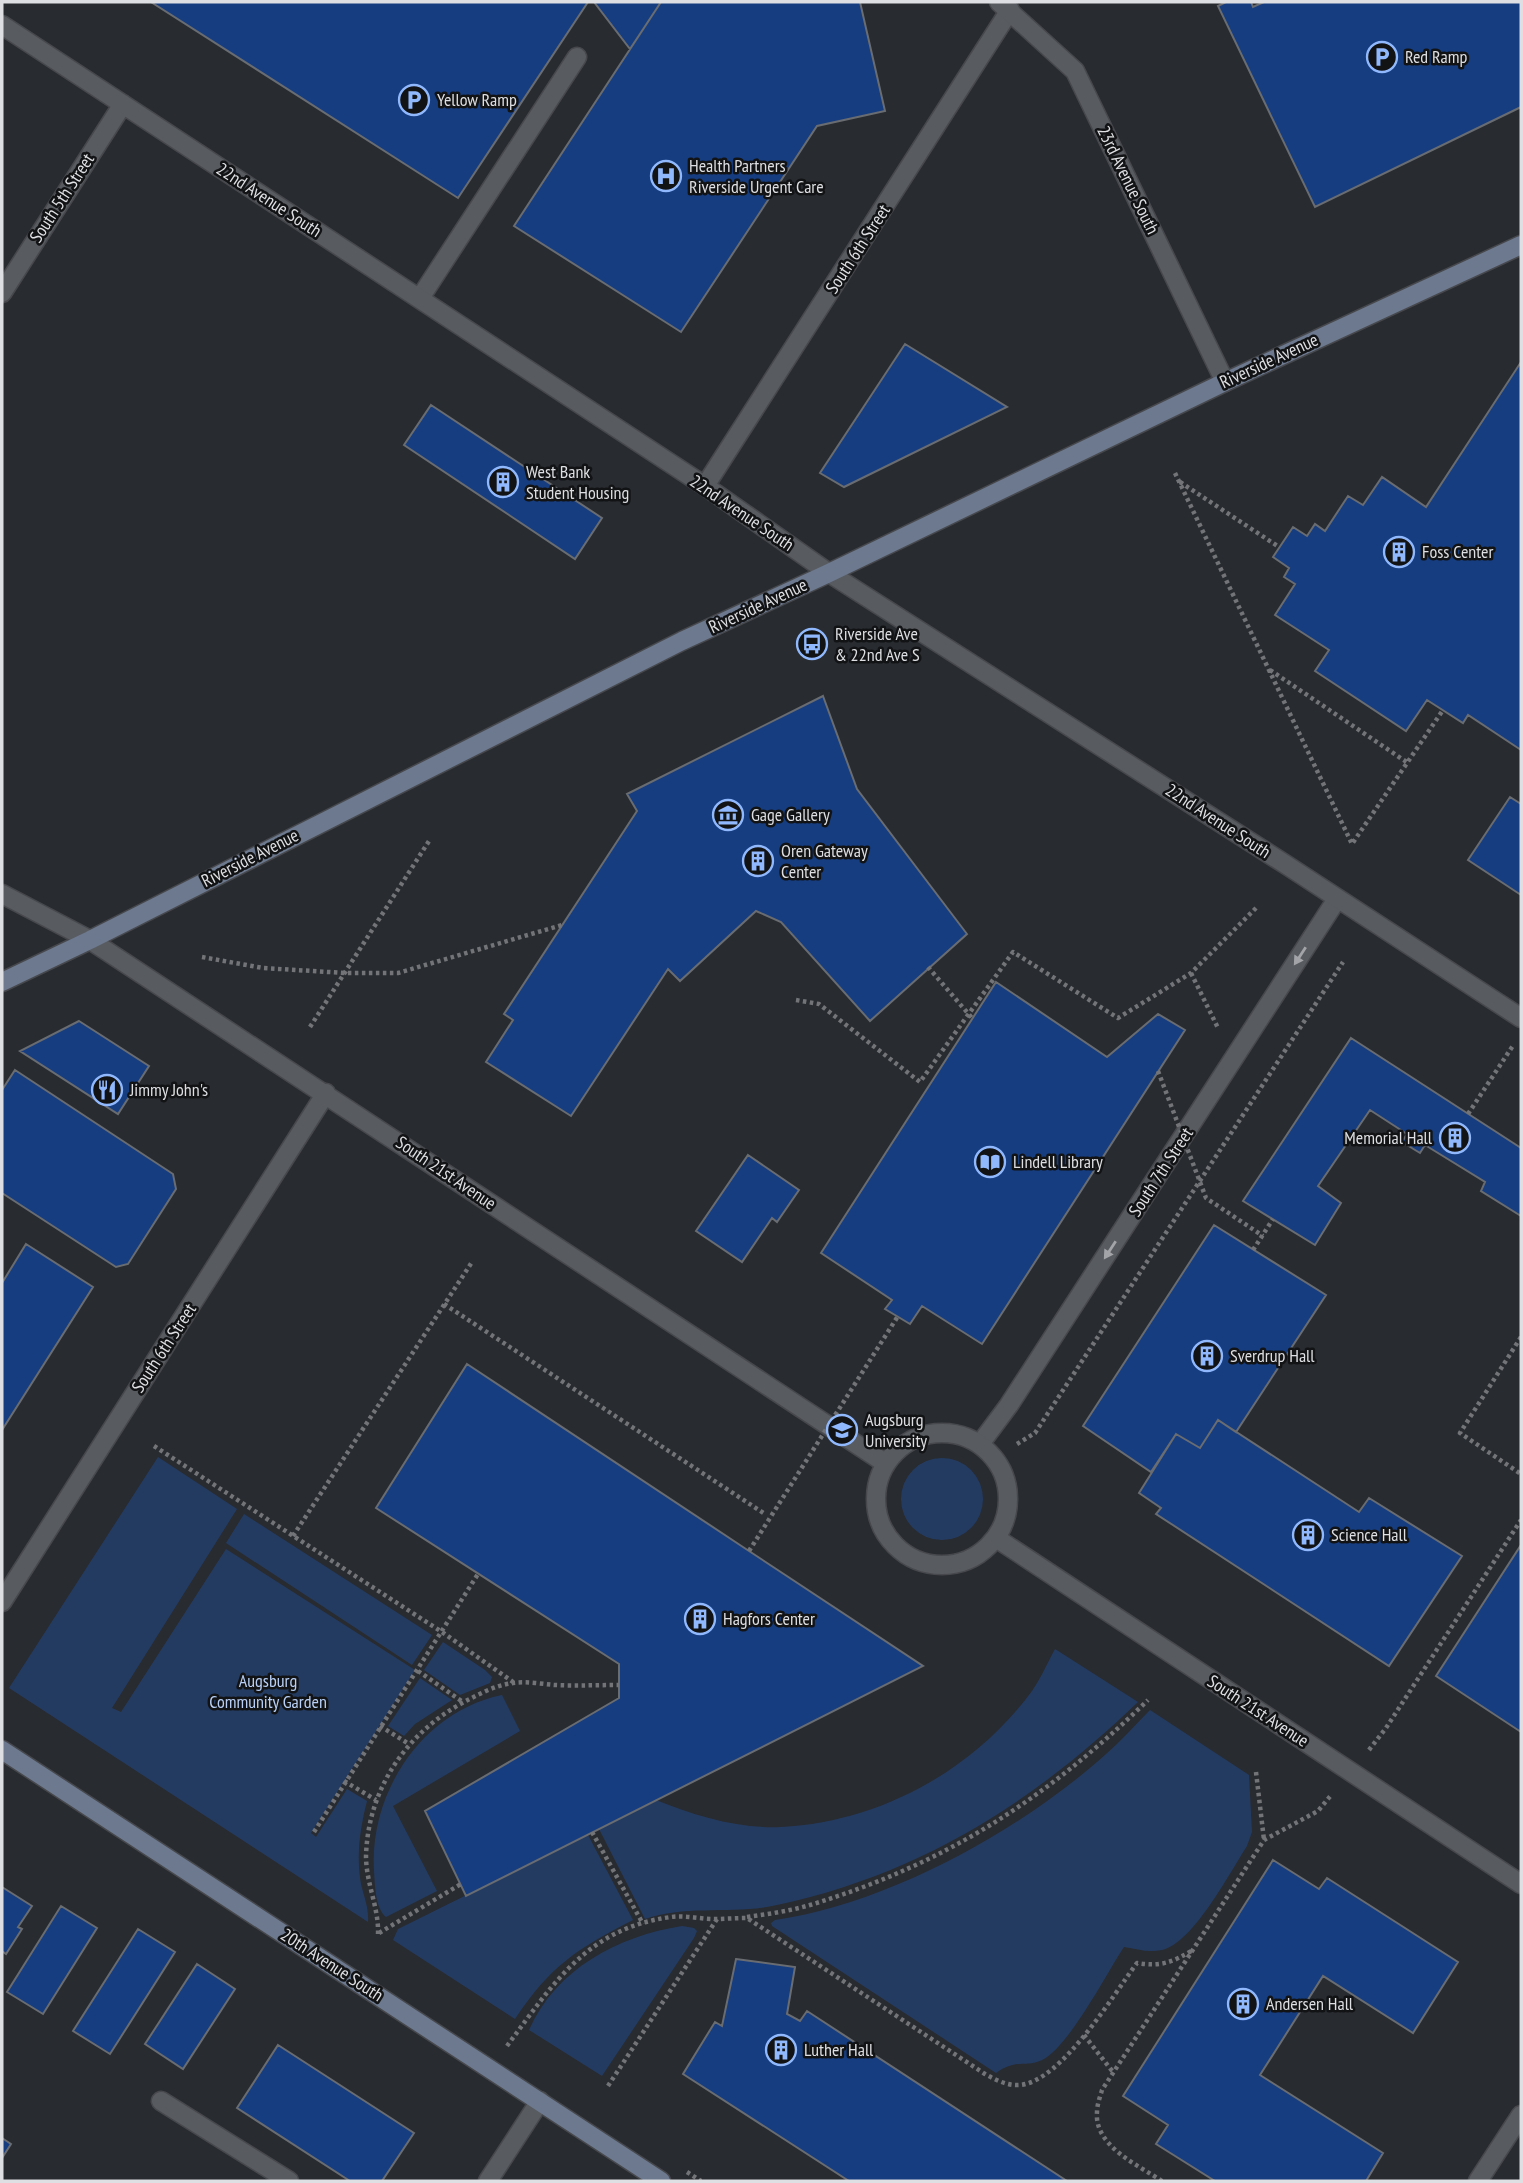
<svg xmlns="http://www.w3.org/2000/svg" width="1523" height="2183" viewBox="0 0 1523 2183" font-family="'PT Sans Narrow',sans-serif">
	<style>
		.green { fill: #243b61 }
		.building { fill: #163d80; stroke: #696c71; stroke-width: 2 }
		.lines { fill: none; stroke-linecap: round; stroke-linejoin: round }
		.lane-casing { stroke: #46484d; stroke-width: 21 }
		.street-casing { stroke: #46484d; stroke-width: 21 }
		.secondary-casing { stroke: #46484d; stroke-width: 21 }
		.path { stroke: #727478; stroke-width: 4.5; stroke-dasharray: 3.5 3.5; stroke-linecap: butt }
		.lane { stroke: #585b60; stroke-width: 18 }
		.street { stroke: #585b60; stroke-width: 18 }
		.secondary { stroke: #6c798e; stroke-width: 18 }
		.path-bridge { stroke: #727478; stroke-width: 4.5; stroke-dasharray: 3.5 3.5; stroke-linecap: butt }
		.oneway { fill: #a2a4a8 }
		.labels { text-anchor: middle; stroke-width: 5; stroke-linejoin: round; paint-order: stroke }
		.poi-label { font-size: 18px; fill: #dedfe2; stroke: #121315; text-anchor: start }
		.street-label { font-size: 18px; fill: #dedfe2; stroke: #121315 }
		.park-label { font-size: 18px; fill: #b8d0f7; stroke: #121315 }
	</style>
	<rect width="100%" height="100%" fill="#282b30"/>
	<path class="green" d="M158 1457 237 1509 112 1708 121 1712 226 1549 415 1670 311 1833 316 1837 347 1789 367 1801C360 1829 356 1855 361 1884 364 1897 369 1908 368 1922L9 1688Z
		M901 1499a41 41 0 1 1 82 0a41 41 0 1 1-82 0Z
		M244 1514 432 1635 412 1665 226 1543Z
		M443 1642 485 1670 492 1677 490 1683 460 1695 424 1670Z
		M1055 1649 1138 1702C1033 1803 920 1874 777 1905 733 1915 687 1904 645 1919L599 1829 656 1800C695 1816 739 1829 781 1827 880 1822 974 1770 1032 1691 1041 1678 1048 1662 1055 1649Z
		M420 1678 452 1700 415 1724 404 1736 388 1726Z
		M502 1695 520 1731 393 1806 437 1891 386 1917C375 1908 375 1884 374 1871 369 1792 423 1711 502 1695Z
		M1150 1710 1249 1775 1252 1832 1247 1846C1229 1874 1193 1943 1162 1950 1148 1953 1137 1949 1124 1947 1106 1974 1069 2047 1042 2060 1026 2068 1017 2058 996 2073L772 1926 771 1923 775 1920C888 1904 1020 1831 1105 1755 1121 1741 1135 1725 1150 1710Z
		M588 1835 633 1920C577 1949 551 1965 515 2019L393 1940 398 1929Z
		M682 1926 694 1928 697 1931 694 1938 602 2076 529 2030C556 1969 618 1936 682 1926Z"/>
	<path class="building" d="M151 2H588L458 198Z
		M594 2H661L630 49Z
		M661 2H860L885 111 817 126 681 332 514 226Z
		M1226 2H1251L1253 7 1264 2H1521V107L1315 207 1218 6Z
		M905 344 1007 407 844 487 820 473Z
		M1521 362V750L1468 715 1463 723 1427 700 1406 731 1315 671 1329 650 1275 615 1295 584 1284 577 1289 568 1273 557 1293 527 1307 536 1315 524 1325 531 1348 496 1363 505 1382 477 1426 507Z
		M431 405 602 518 575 559 404 445Z
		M823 696 857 789 967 934 870 1021 781 922 756 911 680 981 668 969 571 1116 486 1062 513 1020 504 1014 637 811 627 794Z
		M1510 797 1521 804V895L1468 860Z
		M996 982 1107 1057 1158 1014 1185 1030 982 1344 922 1306 910 1324 885 1309 892 1300 821 1253Z
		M79 1021 149 1066 118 1114 20 1051Z
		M1351 1038 1521 1148V1216L1481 1191 1485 1182 1425 1145 1420 1153 1402 1142 1407 1134 1370 1110 1318 1186 1341 1203 1315 1245 1243 1201Z
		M15 1070 173 1174 176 1189 128 1264 116 1267 2 1193V1090Z
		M748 1155 799 1190 777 1222 772 1218 742 1262 696 1231Z
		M1214 1225 1326 1295 1236 1432 1218 1420 1200 1448 1176 1434 1151 1472 1083 1426Z
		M26 1244 93 1287 2 1430V1283Z
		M467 1364 749 1551 923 1666 466 1896 425 1811 619 1698V1664L376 1508Z
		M1218 1420 1359 1512 1369 1498 1462 1556 1389 1666 1156 1514 1161 1508 1139 1493 1176 1434 1200 1448Z
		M1521 1545V1732L1436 1676Z
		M1273 1860 1319 1889 1327 1878 1458 1962 1413 2033 1323 1976 1260 2075 1383 2153 1366 2181H1215L1156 2144 1168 2125 1123 2096Z
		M2 1887 32 1906 18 1927 22 1929 6 1954 2 1951Z
		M61 1906 97 1928 43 2014 7 1992Z
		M138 1929 175 1952 110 2054 73 2031Z
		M736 1959 795 1967 787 2014 800 2021 807 2011 1067 2181H849L683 2074 715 2022 722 2026Z
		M197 1964 235 1989 183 2069 145 2044Z
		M278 2045 414 2133 382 2181H350L237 2108Z
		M2 2138 11 2144 2 2158Z"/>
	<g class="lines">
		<g class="lane-casing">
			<path id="lane" d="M420 298 577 57
				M705 486 1010 10
				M980 1444 1009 1405 1337 899
				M161 2101 289 2181"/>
		</g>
		<g class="street-casing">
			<path id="street" d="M999 2 1075 71 1225 382
				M2 25 705 486 829 573 1285 864 1521 1018
				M2 293 123 104
				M2 894 90 940 885 1463
				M876 1499a66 66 0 1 1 132 0a66 66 0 1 1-132 0Z
				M996 1538 1521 1884
				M2 1602 326 1093
				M488 2181 540 2101
				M1478 2181 1521 2115"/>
		</g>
		<g class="secondary-casing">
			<path id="secondary" d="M2 982 90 940 682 641 829 573 1225 382 1521 245
				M2 1750 661 2181"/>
		</g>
		<path class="path" d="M1175 473 1352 844 1443 710
			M1180 482 1279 547
			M1270 670 1408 763
			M202 957 263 968 345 973H398L562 925
			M1191 973 1218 1028
			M796 1000 819 1004 920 1082 1013 952 1118 1018 1191 973 1256 908
			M310 1027 429 841
			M1468 1114 1514 1044
			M1253 1250 1273 1219
			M444 1304 765 1514
			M1521 1337 1460 1433 1521 1474
			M1017 1444 1035 1433 1343 962
			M154 1446 442 1632 513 1682
			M293 1536 472 1262
			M418 1671 463 1702
			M380 1726 409 1744
			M1369 1750 1386 1728 1521 1520
			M1256 1772 1264 1840
			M344 1781 376 1800
			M314 1832 478 1574
			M592 1832 643 1924
			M747 1917C768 1914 790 1911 810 1905 946 1864 1047 1798 1148 1700
			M379 1933 461 1884
			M378 1934C379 1908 366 1883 366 1856 368 1789 406 1733 464 1702 479 1694 496 1685 513 1683 526 1681 542 1684 555 1685 577 1686 598 1685 619 1685
			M1084 2035 1113 2072
			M507 2046C553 1984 587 1928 671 1917 685 1915 700 1919 714 1919 725 1919 736 1918 747 1918L985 2074C996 2080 1007 2086 1020 2085 1062 2081 1113 1995 1137 1963 1161 1967 1173 1962 1193 1950
			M608 2086 717 1919
			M687 2172 701 2181
			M1162 2181C1138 2165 1094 2146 1097 2112 1097 2105 1100 2097 1102 2090L1264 1840 1318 1811 1332 1794"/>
		<use href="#lane" class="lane"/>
		<use href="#street" class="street"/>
		<use href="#secondary" class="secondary"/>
		<path class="path-bridge" d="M928 967 972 1018
			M1158 1071 1206 1198 1263 1236
			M749 1551 898 1316"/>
	</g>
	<defs><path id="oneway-solid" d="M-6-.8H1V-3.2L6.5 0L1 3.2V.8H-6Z" transform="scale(1.75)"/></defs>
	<g class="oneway">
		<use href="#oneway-solid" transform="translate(1300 956) rotate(123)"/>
		<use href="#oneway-solid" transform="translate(1110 1250) rotate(123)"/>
	</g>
	<defs>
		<g id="parking-ring" transform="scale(1.575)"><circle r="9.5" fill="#121315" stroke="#90b8fd" stroke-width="1.5"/><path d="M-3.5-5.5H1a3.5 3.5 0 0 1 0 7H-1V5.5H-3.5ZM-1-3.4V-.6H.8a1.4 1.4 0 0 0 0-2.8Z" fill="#90b8fd"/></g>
		<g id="hospital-ring" transform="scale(1.575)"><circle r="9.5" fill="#121315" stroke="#90b8fd" stroke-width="1.5"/><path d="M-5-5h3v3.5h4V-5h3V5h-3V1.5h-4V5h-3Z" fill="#90b8fd"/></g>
		<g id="building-ring" transform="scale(1.575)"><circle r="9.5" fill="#121315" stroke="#90b8fd" stroke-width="1.5"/><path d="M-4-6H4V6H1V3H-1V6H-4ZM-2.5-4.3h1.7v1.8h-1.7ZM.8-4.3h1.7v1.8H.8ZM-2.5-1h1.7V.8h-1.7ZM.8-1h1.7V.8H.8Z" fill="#90b8fd"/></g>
		<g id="bus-ring" transform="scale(1.575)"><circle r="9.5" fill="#121315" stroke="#90b8fd" stroke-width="1.5"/><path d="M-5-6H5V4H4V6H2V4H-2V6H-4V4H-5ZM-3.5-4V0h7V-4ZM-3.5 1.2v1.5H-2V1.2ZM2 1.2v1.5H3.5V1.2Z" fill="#90b8fd"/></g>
		<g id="museum-ring" transform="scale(1.575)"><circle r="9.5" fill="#121315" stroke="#90b8fd" stroke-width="1.5"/><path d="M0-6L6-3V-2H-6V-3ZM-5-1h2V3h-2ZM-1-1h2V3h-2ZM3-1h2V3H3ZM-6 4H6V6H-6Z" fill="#90b8fd"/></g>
		<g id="restaurant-ring" transform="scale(1.575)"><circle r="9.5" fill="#121315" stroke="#90b8fd" stroke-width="1.5"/><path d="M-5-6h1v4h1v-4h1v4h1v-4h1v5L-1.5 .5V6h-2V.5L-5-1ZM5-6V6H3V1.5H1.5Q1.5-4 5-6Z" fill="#90b8fd"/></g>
		<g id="library-ring" transform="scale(1.575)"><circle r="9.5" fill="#121315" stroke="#90b8fd" stroke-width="1.5"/><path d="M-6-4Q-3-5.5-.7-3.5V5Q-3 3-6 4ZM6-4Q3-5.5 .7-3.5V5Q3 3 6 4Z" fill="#90b8fd"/></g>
		<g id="university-ring" transform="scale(1.575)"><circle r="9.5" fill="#121315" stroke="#90b8fd" stroke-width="1.5"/><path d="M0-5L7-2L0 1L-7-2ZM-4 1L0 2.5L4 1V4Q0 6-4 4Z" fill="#90b8fd"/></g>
	</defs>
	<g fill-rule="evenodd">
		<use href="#parking-ring" x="1382" y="57"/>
		<use href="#parking-ring" x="414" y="100"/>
		<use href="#hospital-ring" x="666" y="176"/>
		<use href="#building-ring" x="503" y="482"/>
		<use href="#building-ring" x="1399" y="552"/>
		<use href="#bus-ring" x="812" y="644"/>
		<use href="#museum-ring" x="728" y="815"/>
		<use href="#building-ring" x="758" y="861"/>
		<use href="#restaurant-ring" x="107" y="1090"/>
		<use href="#building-ring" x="1455" y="1138"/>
		<use href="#library-ring" x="990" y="1162"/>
		<use href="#building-ring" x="1207" y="1356"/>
		<use href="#university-ring" x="842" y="1430"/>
		<use href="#building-ring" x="1308" y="1535"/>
		<use href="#building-ring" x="700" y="1619"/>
		<use href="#building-ring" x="1243" y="2004"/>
		<use href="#building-ring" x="781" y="2050"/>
	</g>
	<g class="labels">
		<g class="poi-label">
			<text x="1405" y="63">Red Ramp</text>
			<text x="437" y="106">Yellow Ramp</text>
			<text x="689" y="172">Health Partners<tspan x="689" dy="21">Riverside Urgent Care</tspan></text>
			<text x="526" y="478">West Bank<tspan x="526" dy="21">Student Housing</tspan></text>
			<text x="1422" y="558">Foss Center</text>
			<text x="835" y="640">Riverside Ave<tspan x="835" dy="21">&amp; 22nd Ave S</tspan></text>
			<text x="751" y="821">Gage Gallery</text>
			<text x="781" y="857">Oren Gateway<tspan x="781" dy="21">Center</tspan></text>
			<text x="130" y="1096">Jimmy John's</text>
			<text x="1432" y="1144" text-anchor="end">Memorial Hall</text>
			<text x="1013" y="1168">Lindell Library</text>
			<text x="1230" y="1362">Sverdrup Hall</text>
			<text x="865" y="1426">Augsburg<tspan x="865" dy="21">University</tspan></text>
			<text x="1331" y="1541">Science Hall</text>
			<text x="723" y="1625">Hagfors Center</text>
			<text x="1266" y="2010">Andersen Hall</text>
			<text x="804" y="2056">Luther Hall</text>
		</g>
		<g class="street-label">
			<text transform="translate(1128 180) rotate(64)" y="6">23rd Avenue South</text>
			<text transform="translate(62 198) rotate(-57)" y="6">South 5th Street</text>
			<text transform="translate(269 200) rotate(33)" y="6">22nd Avenue South</text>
			<text transform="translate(858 249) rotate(-57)" y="6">South 6th Street</text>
			<text transform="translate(1269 361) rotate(-25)" y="6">Riverside Avenue</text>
			<text transform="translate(742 513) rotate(34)" y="6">22nd Avenue South</text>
			<text transform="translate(758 606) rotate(-25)" y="6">Riverside Avenue</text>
			<text transform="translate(1218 821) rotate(33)" y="6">22nd Avenue South</text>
			<text transform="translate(250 858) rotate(-27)" y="6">Riverside Avenue</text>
			<text transform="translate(1161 1172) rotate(-57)" y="6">South 7th Street</text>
			<text transform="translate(446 1173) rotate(34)" y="6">South 21st Avenue</text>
			<text transform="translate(164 1348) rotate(-57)" y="6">South 6th Street</text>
			<text transform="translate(1258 1711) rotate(33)" y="6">South 21st Avenue</text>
			<text transform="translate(332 1965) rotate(33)" y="6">20th Avenue South</text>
		</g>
		<g class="park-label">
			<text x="268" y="1687">Augsburg<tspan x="268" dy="21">Community Garden</tspan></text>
		</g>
	</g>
	<rect width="1523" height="2183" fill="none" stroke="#dedfe2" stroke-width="7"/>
</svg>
